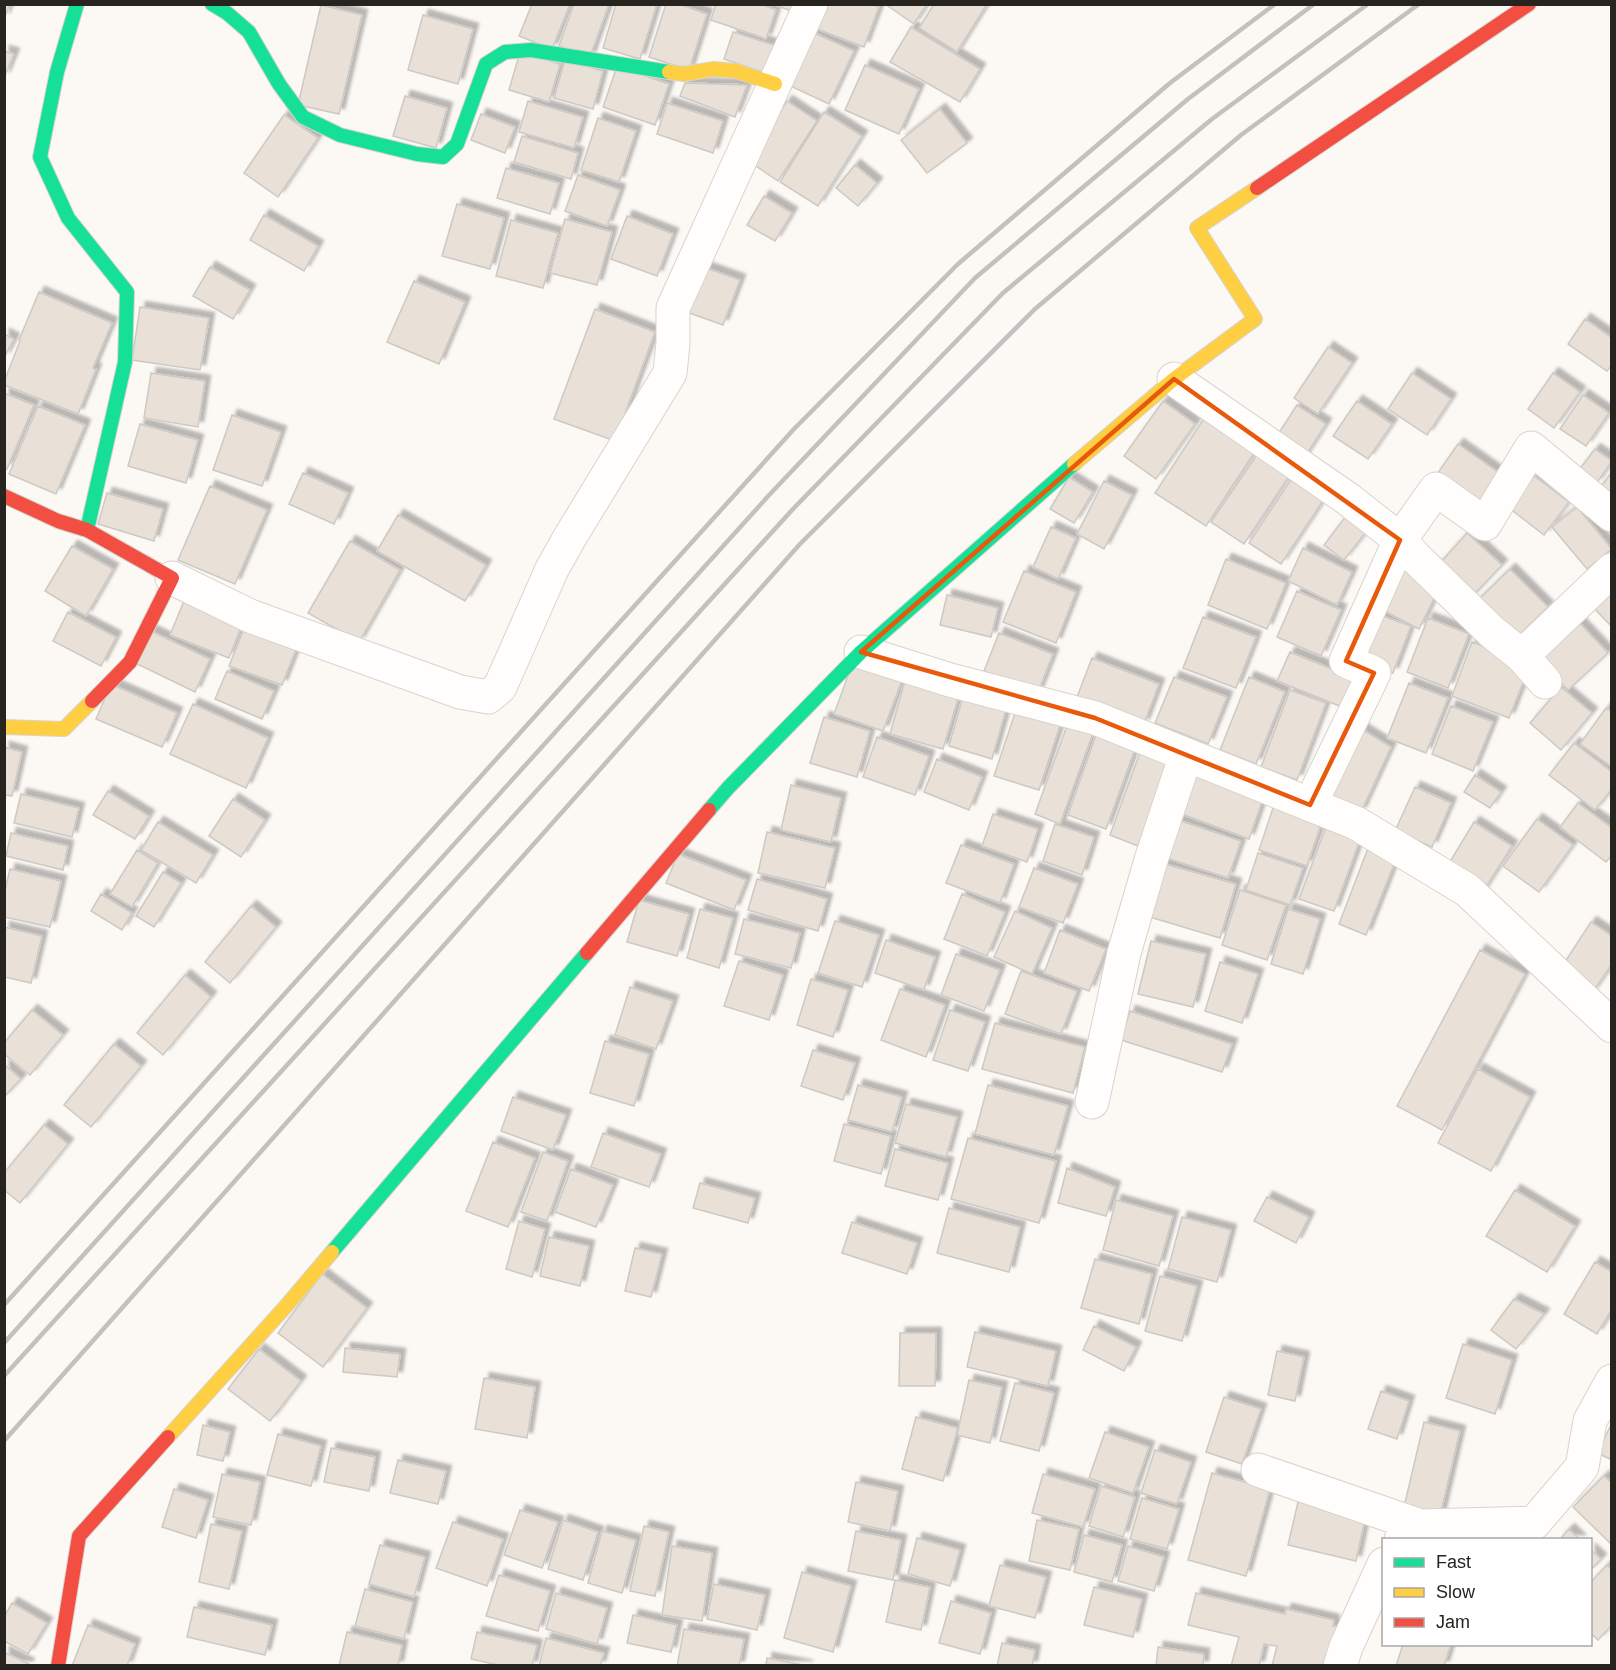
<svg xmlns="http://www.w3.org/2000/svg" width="1616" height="1670" viewBox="0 0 1616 1670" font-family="Helvetica,sans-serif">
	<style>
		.building { fill: #e9e0d7; stroke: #cdc9c5; stroke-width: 1.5; filter: url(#shadow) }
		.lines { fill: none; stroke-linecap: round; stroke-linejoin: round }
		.street-casing { stroke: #d7d4cf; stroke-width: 35 }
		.fast-casing { stroke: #d7d4cf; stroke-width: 16 }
		.slow-casing { stroke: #d7d4cf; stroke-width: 16 }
		.jam-casing { stroke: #d7d4cf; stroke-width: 16 }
		.street { stroke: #fffefd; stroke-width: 33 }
		.fast { stroke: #16e098; stroke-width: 14 }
		.slow { stroke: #ffcf43; stroke-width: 14 }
		.jam { stroke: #f24e42; stroke-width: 14 }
		.rail { stroke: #c2c1bf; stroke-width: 4.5 }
		.marked { fill: none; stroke: #e8590c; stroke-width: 4.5; stroke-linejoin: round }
	</style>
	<defs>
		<filter id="shadow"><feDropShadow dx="5.5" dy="-5.5" stdDeviation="1.5" flood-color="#0004"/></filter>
	</defs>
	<rect width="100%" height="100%" fill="#fcf8f4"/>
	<path class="building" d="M4 4H10L4 19Z
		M532 4H570L552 49 519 36Z
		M574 4H609L590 57 559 46Z
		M616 4H657L640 59 603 48Z
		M666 4H679L707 14 689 70 649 57Z
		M716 4H761L776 10 766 39 711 20Z
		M772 4H803L800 14Z
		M819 4H871L879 7 864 47 809 26Z
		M885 4H927L914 24Z
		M934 4H987L957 52 919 28Z
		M321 5 362 15 339 114 298 105Z
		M423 15 473 29 458 84 408 70Z
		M911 27 980 69 960 102 890 62Z
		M810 31 854 51 829 104 786 84Z
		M733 32 777 46 769 74 724 59Z
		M4 51 14 54 4 78Z
		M520 52 560 64 549 102 509 90Z
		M565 60 603 71 593 109 554 98Z
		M865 65 919 89 899 134 845 110Z
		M617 66 669 84 655 125 603 107Z
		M685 83 747 85 735 117 680 96Z
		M405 96 447 108 436 148 393 136Z
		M528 101 583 117 574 148 519 132Z
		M787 101 817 121 778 181 747 160Z
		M667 103 723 121 713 153 657 134Z
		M940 109 967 143 927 173 901 140Z
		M824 112 862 136 818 206 780 182Z
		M481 114 515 127 505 153 471 140Z
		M284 115 318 138 278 197 244 173Z
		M598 118 636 131 619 182 581 170Z
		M522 136 578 153 571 179 514 162Z
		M855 165 877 183 858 206 836 188Z
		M506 168 559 183 550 214 497 198Z
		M578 175 620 190 607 226 565 211Z
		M764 196 792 213 775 241 747 225Z
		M457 204 504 218 490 269 442 256Z
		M264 215 318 246 304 271 250 240Z
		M627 216 673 234 657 276 611 259Z
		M565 219 612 232 597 285 550 273Z
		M511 220 558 233 543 288 496 276Z
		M698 265 740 280 723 325 681 310Z
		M210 267 250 290 233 319 193 296Z
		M414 281 465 302 439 364 387 342Z
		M39 292 112 323 93 368 96 369 78 414 4 385V382L20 341 19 340Z
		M140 307 209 318 200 370 132 360Z
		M595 309 655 332 615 441 554 419Z
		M1585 319 1612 338V365L1607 371 1568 344Z
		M4 334 14 339 4 358Z
		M1328 347 1352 363 1318 414 1294 398Z
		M151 373 205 381 198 427 144 418Z
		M1412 373 1451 399 1427 435 1388 409Z
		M1553 373 1580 392 1554 428 1528 409Z
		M4 393 34 405 7 469 4 468Z
		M1583 395 1609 413 1586 446 1560 429Z
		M1163 401 1195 424 1156 479 1124 456Z
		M1357 401 1392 424 1368 459 1333 436Z
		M1297 405 1326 424 1302 461 1273 442Z
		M38 406 85 425 56 494 9 474Z
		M232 415 281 432 262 486 213 470Z
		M1205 417 1256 450 1206 526 1155 493Z
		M140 424 198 440 186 483 128 466Z
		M1458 444 1502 475 1481 505 1437 474Z
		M1595 449 1612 461 1596 484 1578 471Z
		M1259 452 1291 473 1244 544 1211 522Z
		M1612 472V501L1598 490Z
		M303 473 348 493 334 524 289 504Z
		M1294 475 1326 496 1281 564 1249 543Z
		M1534 476 1569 502 1544 535 1509 508Z
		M1069 477 1093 492 1074 523 1050 509Z
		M1104 481 1132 495 1104 549 1077 534Z
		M210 486 267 510 235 584 178 560Z
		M107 493 163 509 154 541 98 524Z
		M1577 507 1612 549 1587 569 1552 527Z
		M398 515 486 565 465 601 377 551Z
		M1346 516 1366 532 1344 560 1324 545Z
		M1051 527 1076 538 1058 579 1033 567Z
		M1467 533 1502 565 1466 603 1432 572Z
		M350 541 400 570 359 642 308 613Z
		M72 546 113 569 86 616 45 591Z
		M1303 548 1352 572 1337 605 1288 581Z
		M1226 559 1286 583 1267 629 1208 605Z
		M1399 567 1438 590 1419 629 1377 607Z
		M1510 569 1548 607 1511 643 1474 604Z
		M1024 571 1076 592 1056 643 1003 622Z
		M1612 584V627L1590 604Z
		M1297 591 1341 610 1321 656 1277 637Z
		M947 595 998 608 991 637 940 625Z
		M186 596 244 620 229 658 170 635Z
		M68 612 116 637 101 666 53 641Z
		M1371 612 1411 626 1393 673 1353 659Z
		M1203 617 1256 637 1236 688 1183 668Z
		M1574 617 1608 653 1568 690 1534 654Z
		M1428 618 1469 634 1448 688 1407 672Z
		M248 619 300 639 282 685 229 666Z
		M151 631 210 659 195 692 135 663Z
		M999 633 1053 654 1038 692 984 671Z
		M1472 642 1530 665 1509 718 1452 696Z
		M1290 652 1359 680 1347 709 1277 681Z
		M1092 658 1159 684 1144 724 1077 697Z
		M853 662 902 680 883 731 834 714Z
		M227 671 274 691 262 719 215 699Z
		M906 677 960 692 943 749 890 734Z
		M1174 677 1227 697 1208 744 1155 723Z
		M1249 677 1285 692 1256 764 1220 750Z
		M1409 683 1448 698 1426 753 1387 738Z
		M111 684 177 713 162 747 96 719Z
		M1561 687 1592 713 1561 750 1530 723Z
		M1290 690 1326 703 1297 780 1261 767Z
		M964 693 1007 706 992 759 949 746Z
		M193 704 268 738 246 788 170 754Z
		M1451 706 1493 722 1473 771 1432 754Z
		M1017 707 1061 722 1039 790 994 776Z
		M1606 708 1612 712V767L1580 744Z
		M824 717 870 731 857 777 810 763Z
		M1068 723 1093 733 1060 824 1035 814Z
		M1360 728 1391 747 1361 812 1323 804Z
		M1096 735 1135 749 1106 829 1068 815Z
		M877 737 929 756 915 795 863 777Z
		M1574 743 1612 772V789L1595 810 1549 775Z
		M4 747 22 752 12 796 4 795Z
		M1142 747 1171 758 1138 846 1110 835Z
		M937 759 982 777 969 810 924 792Z
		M1193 774 1263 799 1249 839 1179 813Z
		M1475 775 1501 792 1490 808 1464 792Z
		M791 785 841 798 831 842 781 830Z
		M1415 787 1451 803 1432 847 1395 831Z
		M108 791 149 816 135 839 93 815Z
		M21 794 79 808 72 837 14 823Z
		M233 799 265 820 241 857 209 836Z
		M1578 803 1612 828V855L1606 862 1560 827Z
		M1274 805 1322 821 1307 866 1259 850Z
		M993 814 1038 829 1027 862 982 846Z
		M1169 817 1241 841 1228 878 1157 855Z
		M1537 819 1573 845 1539 892 1503 866Z
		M158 822 213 855 196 883 141 850Z
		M1474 822 1512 846 1482 893 1445 870Z
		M1055 824 1094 837 1082 875 1043 861Z
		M1327 824 1361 837 1334 911 1299 899Z
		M767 832 835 848 825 888 758 873Z
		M11 833 68 846 63 870 6 856Z
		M1370 843 1398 854 1366 935 1339 924Z
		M961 845 1014 864 1000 903 946 883Z
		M137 850 158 863 132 907 110 894Z
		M1258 853 1303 868 1290 905 1246 890Z
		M678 854 746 880 734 910 666 883Z
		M1158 862 1236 884 1220 938 1143 915Z
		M1034 868 1078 884 1063 923 1019 907Z
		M10 869 61 881 50 927 4 917V894Z
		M163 872 181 883 154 927 136 916Z
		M757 879 827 899 818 931 748 910Z
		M1240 890 1286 905 1267 960 1222 945Z
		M101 894 132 913 122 930 91 911Z
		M962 894 1005 912 987 956 944 939Z
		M639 900 689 914 677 956 627 942Z
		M251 906 276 927 230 983 205 962Z
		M700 909 733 918 719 968 687 958Z
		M1288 909 1320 919 1303 974 1271 964Z
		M1015 911 1052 928 1032 974 994 957Z
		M744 919 800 933 791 968 735 954Z
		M835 921 879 935 862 987 818 973Z
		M1591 922 1612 936V964L1592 993 1559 971Z
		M4 927 42 936 31 983 4 977Z
		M1060 930 1106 949 1089 991 1044 973Z
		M886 940 935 957 924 990 875 973Z
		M1151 941 1206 954 1193 1007 1138 994Z
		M1480 950 1525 974 1442 1130 1397 1106Z
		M956 954 1000 970 984 1011 941 995Z
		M739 961 783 975 769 1020 724 1006Z
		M1220 962 1258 974 1242 1023 1205 1011Z
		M1021 971 1077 991 1061 1034 1005 1014Z
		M185 975 211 997 163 1055 137 1033Z
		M811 979 848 990 833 1037 797 1025Z
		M630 987 673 1001 656 1049 615 1035Z
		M900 989 945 1005 926 1057 881 1040Z
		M32 1010 63 1035 30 1075 4 1054V1043Z
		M950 1010 985 1022 968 1071 933 1060Z
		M1130 1011 1232 1044 1222 1072 1121 1040Z
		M995 1023 1085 1047 1073 1093 982 1069Z
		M605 1041 649 1054 634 1106 590 1093Z
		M114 1044 141 1066 91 1127 64 1105Z
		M813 1050 855 1063 843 1100 801 1086Z
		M4 1064 21 1079 4 1097Z
		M1478 1069 1530 1097 1491 1171 1438 1143Z
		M858 1085 902 1097 892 1132 848 1120Z
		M988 1085 1068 1106 1054 1155 975 1134Z
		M513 1097 566 1115 553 1150 501 1131Z
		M906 1104 957 1117 946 1157 895 1143Z
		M844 1124 891 1136 881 1174 834 1161Z
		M44 1125 68 1144 20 1203 4 1190V1173Z
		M603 1133 661 1154 649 1187 591 1167Z
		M968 1138 1056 1161 1039 1223 951 1199Z
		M493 1142 535 1158 508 1227 466 1211Z
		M895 1149 948 1163 938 1200 885 1186Z
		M543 1152 568 1161 547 1221 521 1212Z
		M1067 1168 1115 1187 1106 1216 1058 1203Z
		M571 1169 613 1185 596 1227 555 1212Z
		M700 1183 755 1198 748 1223 693 1208Z
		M1515 1190 1575 1226 1547 1272 1486 1236Z
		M1267 1197 1309 1217 1296 1243 1254 1221Z
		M1116 1200 1173 1216 1159 1266 1103 1250Z
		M949 1208 1020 1227 1009 1272 937 1253Z
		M1182 1217 1231 1230 1217 1282 1168 1269Z
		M519 1221 545 1229 532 1277 506 1269Z
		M852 1222 917 1243 907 1274 842 1253Z
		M549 1237 589 1246 580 1286 540 1276Z
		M635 1248 662 1254 651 1297 625 1291Z
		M1095 1259 1152 1274 1139 1324 1081 1308Z
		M1595 1262 1612 1272V1309L1597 1334 1564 1314Z
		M322 1274 367 1308 323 1367 278 1333Z
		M1160 1276 1197 1286 1182 1341 1145 1331Z
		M1514 1299 1544 1314 1516 1349 1491 1330Z
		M1094 1326 1136 1347 1124 1371 1083 1350Z
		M975 1332 1056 1351 1048 1386 967 1367Z
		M900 1333H936L935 1386H899Z
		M1463 1344 1512 1360 1495 1414 1446 1398Z
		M345 1348 400 1354 397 1377 343 1372Z
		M259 1349 301 1381 270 1421 228 1389Z
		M1277 1351 1304 1357 1295 1401 1268 1395Z
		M484 1378 535 1387 527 1438 475 1429Z
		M969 1380 1002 1387 990 1443 957 1435Z
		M1015 1383 1054 1393 1039 1451 1000 1441Z
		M1381 1391 1409 1401 1397 1439 1368 1429Z
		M1224 1397 1261 1409 1242 1464 1206 1452Z
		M916 1417 958 1428 943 1481 902 1469Z
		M1424 1422 1460 1431 1440 1516 1404 1507Z
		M1612 1423V1460L1597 1453Z
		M203 1425 230 1432 223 1461 197 1455Z
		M1105 1432 1149 1447 1133 1493 1089 1478Z
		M278 1434 321 1446 311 1486 267 1475Z
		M331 1448 375 1457 369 1491 324 1482Z
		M1155 1450 1191 1462 1177 1504 1141 1493Z
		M398 1460 446 1471 438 1504 390 1493Z
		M1212 1473 1270 1489 1246 1576 1188 1560Z
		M222 1474 260 1482 251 1525 213 1517Z
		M1043 1474 1095 1489 1083 1527 1032 1513Z
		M1604 1476 1612 1483V1545L1573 1507Z
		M856 1482 898 1491 890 1531 848 1522Z
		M1101 1486 1135 1497 1123 1537 1089 1526Z
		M174 1489 208 1500 196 1538 162 1527Z
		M1142 1498 1179 1509 1167 1549 1130 1539Z
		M1299 1498 1366 1514 1356 1561 1288 1545Z
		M520 1510 558 1522 542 1568 504 1555Z
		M563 1520 598 1532 583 1580 548 1569Z
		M1037 1520 1079 1529 1070 1570 1029 1561Z
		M453 1522 503 1539 487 1586 436 1568Z
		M211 1524 242 1531 229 1589 199 1582Z
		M644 1526 669 1532 655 1596 630 1591Z
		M1569 1529 1580 1540H1559Z
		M602 1531 636 1540 622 1593 588 1583Z
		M856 1531 901 1540 893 1580 848 1571Z
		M1084 1535 1122 1545 1112 1582 1074 1572Z
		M917 1538 960 1550 950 1586 908 1574Z
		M380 1545 425 1557 414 1597 369 1584Z
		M672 1546 712 1553 702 1621 662 1615Z
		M1128 1546 1164 1557 1154 1591 1118 1581Z
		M1590 1549 1601 1559 1590 1571Z
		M1000 1565 1046 1577 1035 1618 989 1606Z
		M1607 1565 1612 1570V1625L1598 1640 1590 1633V1583Z
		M802 1572 851 1586 833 1652 784 1638Z
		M499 1575 550 1591 538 1631 486 1616Z
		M895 1580 930 1587 921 1630 886 1622Z
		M714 1584 765 1595 757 1630 707 1619Z
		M1094 1587 1142 1599 1133 1637 1084 1625Z
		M365 1589 413 1602 404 1639 355 1626Z
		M556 1593 607 1608 597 1644 546 1629Z
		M1196 1593 1285 1614 1286 1609 1334 1620 1333 1626 1339 1627 1331 1660 1325 1658 1323 1666H1272L1277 1646 1264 1644 1259 1666H1231L1239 1637 1188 1625Z
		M951 1601 991 1613 980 1654 939 1643Z
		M12 1603 47 1623 28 1654 4 1641V1617Z
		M194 1607 272 1625 265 1655 187 1637Z
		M633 1615 677 1625 671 1652 627 1643Z
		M88 1625 135 1644 127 1666H72Z
		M684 1629 744 1639 739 1666H677Z
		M347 1632 402 1645 398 1666H339Z
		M477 1632 537 1645 532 1666H502L471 1659Z
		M546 1638 604 1653 600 1666H539Z
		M1002 1643 1035 1650 1032 1666H997Z
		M1403 1644H1451L1444 1666H1396Z
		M1158 1647 1204 1654 1203 1666H1156Z
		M4 1652 29 1664 28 1666H4Z
		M767 1658 808 1666H766Z"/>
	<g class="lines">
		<g class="street-casing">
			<path id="street" d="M1174 379 1348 499 1400 540 1415 557 1492 632 1522 656 1545 682
				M172 578 250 616 460 692 488 697 500 687 552 569 570 537 670 373 673 343V308L811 4
				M861 652 950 680 1095 718 1356 823 1467 890 1612 1026
				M1522 656 1612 570
				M1310 805 1374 673 1346 661 1400 540 1436 489 1485 524 1531 448 1612 515
				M1092 1102 1124 953 1151 860 1186 755
				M1258 1470 1421 1526
				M1401 1540 1421 1526 1534 1523 1582 1467 1590 1421 1612 1381
				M1340 1666 1346 1647 1384 1564"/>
		</g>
		<g class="fast-casing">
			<path id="fast" d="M77 4 57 72 40 157 68 218 127 292 125 362 87 530
				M212 4 227 13 249 32 279 84 303 117 340 135 417 154 443 157 457 144 486 64 505 52 531 50 669 72
				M709 810 728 788 861 652 1074 464
				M332 1252 587 953"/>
		</g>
		<g class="slow-casing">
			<path id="slow" d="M669 72 684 74 714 69 736 71 775 84
				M1074 464 1174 379 1255 319 1197 228 1257 188
				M4 727 64 729 92 701
				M168 1437 287 1305 332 1252"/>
		</g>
		<g class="jam-casing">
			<path id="jam" d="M1257 188 1529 4
				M4 496 58 521 87 530 172 578 130 662 92 701
				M587 953 709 810
				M58 1666 79 1536 168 1437"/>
		</g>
		<use href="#street" class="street"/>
		<use href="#fast" class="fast"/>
		<use href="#slow" class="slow"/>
		<use href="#jam" class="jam"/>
		<path class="rail" d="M4 1305 794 429 958 264 1170 83 1275 4
			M4 1343 771 493 975 278 1188 99 1314 4
			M4 1376 793 509 1003 293 1212 119 1368 4
			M4 1441 800 544 1035 309 1241 135 1419 4"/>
	</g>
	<path class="marked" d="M1174 379 1400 540 1346 661 1374 673 1310 805 1095 718 861 652Z"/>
	<rect width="1616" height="1670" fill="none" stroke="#27241f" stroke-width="12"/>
	<rect x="1382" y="1538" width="210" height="108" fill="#ffffff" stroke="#a9a7a5" stroke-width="1.5"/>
	<rect x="1394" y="1558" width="30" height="9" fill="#16e098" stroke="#a9a7a5" stroke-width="1.5"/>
	<text x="1436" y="1568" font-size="18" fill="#27241f">Fast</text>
	<rect x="1394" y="1588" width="30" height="9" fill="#ffcf43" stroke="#a9a7a5" stroke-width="1.5"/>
	<text x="1436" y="1598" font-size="18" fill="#27241f">Slow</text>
	<rect x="1394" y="1618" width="30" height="9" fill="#f24e42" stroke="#a9a7a5" stroke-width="1.5"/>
	<text x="1436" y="1628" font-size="18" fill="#27241f">Jam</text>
</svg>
